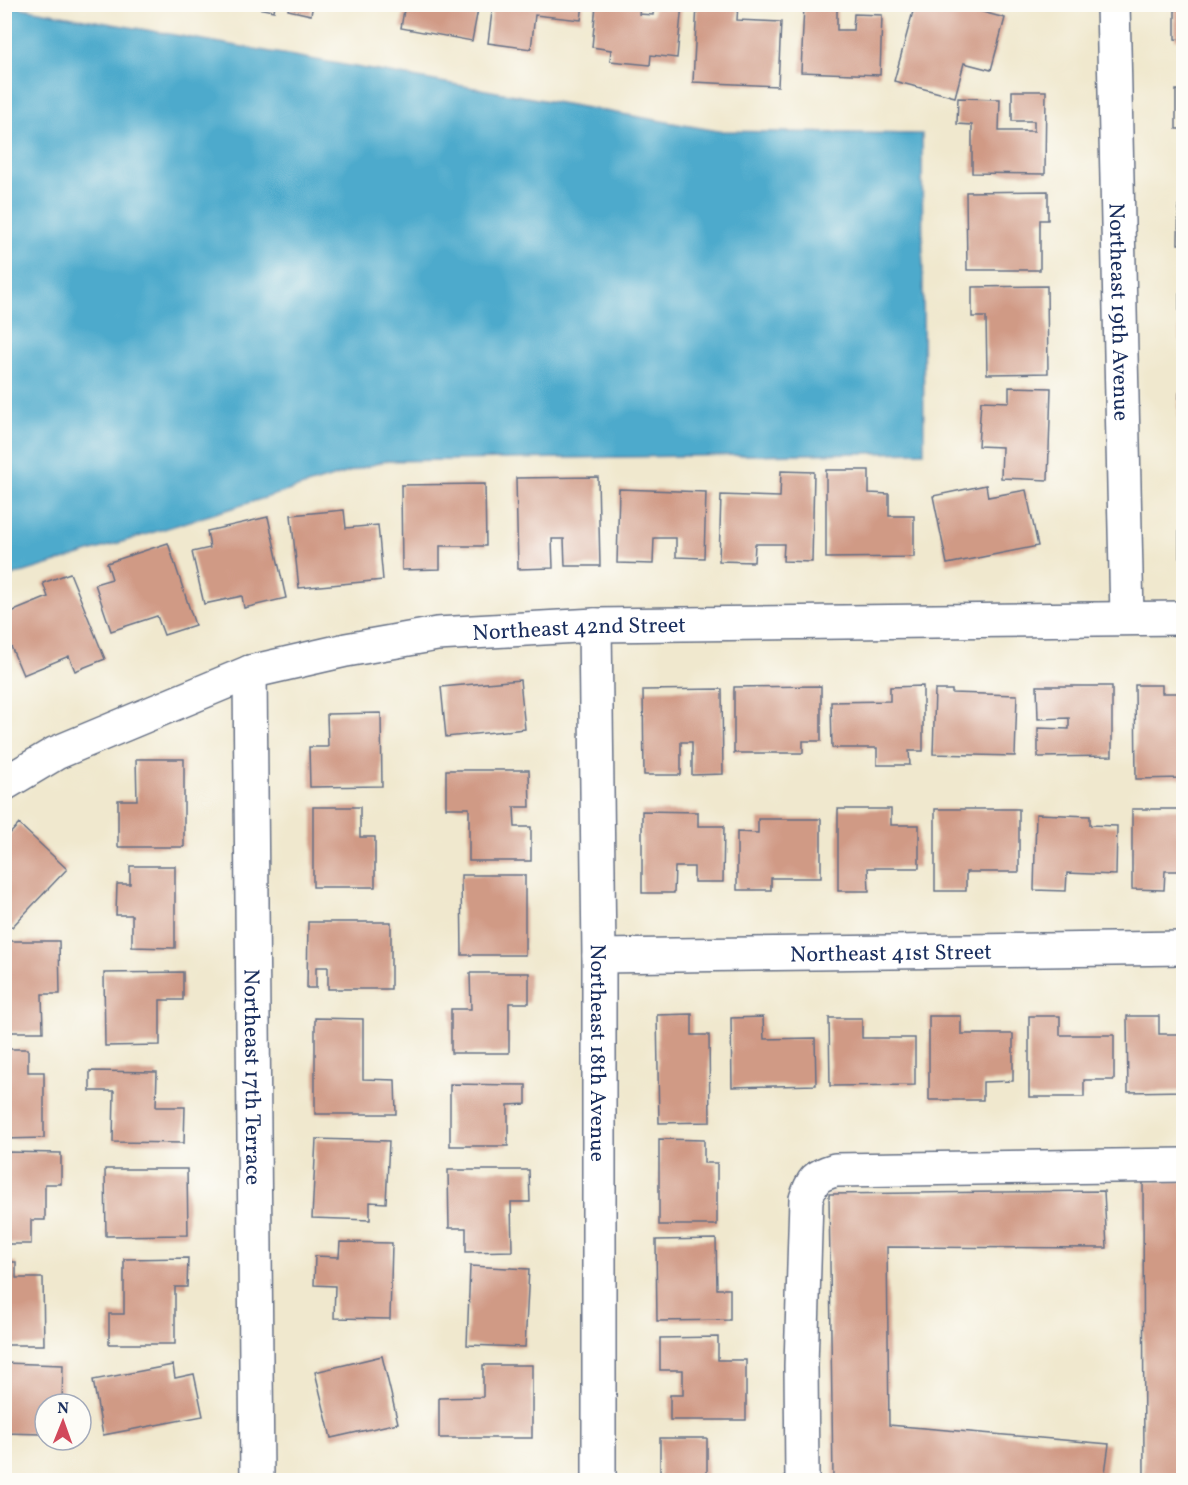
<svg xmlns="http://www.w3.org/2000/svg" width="1188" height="1485" viewBox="0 0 1188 1485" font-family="Vollkorn,serif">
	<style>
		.water { fill: #4eaacc; stroke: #346c95; stroke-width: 1.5 }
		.building { fill: #d09a85 }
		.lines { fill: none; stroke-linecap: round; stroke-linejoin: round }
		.minor-casing { stroke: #667085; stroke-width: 36 }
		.minor { stroke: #fff; stroke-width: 33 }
		.labels { text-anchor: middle; stroke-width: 6; stroke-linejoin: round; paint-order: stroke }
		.street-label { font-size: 22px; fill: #1b2f5e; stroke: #fdfcf7 }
	</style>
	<rect width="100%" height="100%" fill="#fdfcf7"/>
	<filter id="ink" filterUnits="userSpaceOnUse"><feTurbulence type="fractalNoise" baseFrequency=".0167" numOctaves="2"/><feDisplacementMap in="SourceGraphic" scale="12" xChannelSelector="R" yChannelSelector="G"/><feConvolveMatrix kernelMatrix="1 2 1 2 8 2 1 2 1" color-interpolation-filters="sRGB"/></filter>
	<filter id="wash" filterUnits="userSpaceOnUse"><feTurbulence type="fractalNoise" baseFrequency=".008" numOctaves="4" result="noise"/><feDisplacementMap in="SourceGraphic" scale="24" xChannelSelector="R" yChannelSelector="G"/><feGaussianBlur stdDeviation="1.35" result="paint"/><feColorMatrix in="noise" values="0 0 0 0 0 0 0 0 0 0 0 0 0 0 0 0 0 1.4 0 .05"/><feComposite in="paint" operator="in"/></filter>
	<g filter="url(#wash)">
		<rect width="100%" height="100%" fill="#f0e8ce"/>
		<path class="water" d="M5 5 718 131 922 134 924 452 385 461 5 578Z"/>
		<g id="blocks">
			<path class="building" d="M237 4H275L274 11Z
				M289 4H313L311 15 288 10Z
				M405 4H479L472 41 401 28Z
				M493 4H583L581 20 535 15 531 49 488 43Z
				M654 4H682L677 58 651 55 650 65 610 61 611 50 592 47 596 5H640L639 14 653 15Z
				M697 4H738L737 20 781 22 778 86 693 82Z
				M915 4H953L1005 18 991 70 964 63 955 97 894 81Z
				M804 5 837 6V30H853L854 14 882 15 880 75 801 72Z
				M1175 6H1184V40L1175 39Z
				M1176 90H1184V129H1176Z
				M1012 91H1046L1045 174 972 173V125L957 124 958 98 1000 99 999 131H1034V121H1012Z
				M1048 191V220H1040V270H967L966 192Z
				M1179 193H1184V244H1178Z
				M1047 286 1048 373 987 374 986 317H972V287Z
				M1179 294H1184V341H1179Z
				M1009 387 1051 388 1048 480 1001 478 1002 447 978 446 981 401 1009 402Z
				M1179 393H1184V426H1178Z
				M826 470H869V493L889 494V516H914V557L826 558Z
				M781 471 814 472 812 562 783 561 784 544H755L754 562 719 561 721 495 780 497Z
				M598 477 600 566H565L564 539H552L553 568 518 569 516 478Z
				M485 484 486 546H440V569L402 570 401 485Z
				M986 485 988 497 1026 490 1038 546 947 564 933 496Z
				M619 489 706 492 704 558 676 557V538H654L653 564 617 563Z
				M1179 490H1184V558H1179Z
				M344 510 346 528 378 525 383 580 299 588 291 515Z
				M268 517 286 598 244 608 242 596 204 604 192 552 210 548 207 531Z
				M168 543 195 625 164 635 157 616 111 631 95 584 112 579 107 563Z
				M70 573 105 659 75 671 69 656 23 675 4 630V615L48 597 43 583Z
				M520 680 525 729 446 737 441 687Z
				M1135 685H1162V693H1184L1183 778 1136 779Z
				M821 686V741H803V753H734V687Z
				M923 686V751H909L910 765H877V748H832L831 702 890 701V687Z
				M1037 686H1112V756L1038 757V728L1069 729V718L1038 719Z
				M722 689 723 774 692 775V742H681V775H644L643 690Z
				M935 690H952V693L1017 695 1015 756 933 754Z
				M381 713 382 786 310 787 309 747H328L327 714Z
				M136 759H184V847H118V800H137Z
				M446 770H529L530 807H514L515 827H531V861H469V808H446Z
				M313 807H360V837H375V887H313Z
				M838 809H891V825H919V868H868L869 891H838Z
				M935 809H1019V872H966V891H935Z
				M1132 809H1184V871H1165L1164 890 1132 889Z
				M642 811 698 812V826H724L723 882H694V867H675L674 893H642Z
				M1036 814 1090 816V825L1117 826 1116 875 1067 873 1066 891 1034 890Z
				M758 819H821V878H771V890H737V832L758 833Z
				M19 824 67 869 12 927 4 920V840Z
				M130 866H175V948L132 947V915H116L117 884H130Z
				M461 875H525V955H462Z
				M308 922H391V989H328V967H316V988H307Z
				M4 941H59L60 994H42L43 1032H4Z
				M183 972V1000H160V1045L105 1046 104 973Z
				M470 973H529V1003H509V1053H451V1009H471Z
				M692 1014V1035H709L710 1122 659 1123 657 1015Z
				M929 1016H961V1034H1013V1081L983 1082V1100H929Z
				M1029 1016H1060V1035H1114V1080H1084V1097H1029Z
				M1127 1016H1159V1034H1184V1091L1128 1092Z
				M763 1017 764 1039 815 1038 816 1085 732 1087 731 1018Z
				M315 1018 363 1019V1079L395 1080 396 1114H315Z
				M829 1018H862V1038H915V1085L830 1086Z
				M4 1049H28V1072H44V1138L4 1139Z
				M90 1071 157 1072 156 1107H185L184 1143 113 1142 114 1091H90Z
				M450 1084 526 1085V1104L508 1105V1146H450Z
				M316 1139 389 1141 386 1203 370 1202V1220L312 1218Z
				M659 1139 704 1140V1163H717V1225H659Z
				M4 1152 61 1153V1184H45V1220H31V1244H4Z
				M105 1169H187L188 1235 106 1236Z
				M448 1170H529L530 1202H511L512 1251 466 1252V1228H449Z
				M1143 1181H1184V1480H1144Z
				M1104 1191 1107 1248 887 1247 889 1425 1109 1444 1104 1480H888L833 1478 829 1194Z
				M716 1239 717 1289H730V1320L657 1321 656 1240Z
				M340 1242 392 1243 390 1319 334 1318 335 1286 314 1285 315 1256 339 1257Z
				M188 1258 187 1287H175V1344H109V1314H124V1259Z
				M4 1262H16V1278H43L44 1345H4Z
				M470 1266 529 1269 525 1347 467 1345Z
				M718 1337V1360H746V1420H670V1395H683V1370H660V1338Z
				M382 1356 398 1423 331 1438 315 1372Z
				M4 1363 63 1365 62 1404H45V1407H43L42 1434 4 1433Z
				M173 1365 175 1378 194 1374 203 1416 103 1435 93 1380Z
				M483 1365H532V1438H439V1398L483 1397Z
				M660 1438H707V1480H660Z"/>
		</g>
	</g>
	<g filter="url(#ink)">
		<use href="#blocks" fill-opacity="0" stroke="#667085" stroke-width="1.5"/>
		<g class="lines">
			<g class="minor-casing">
				<g id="minor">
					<path id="s1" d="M1113 4 1127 617"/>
					<path id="s2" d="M595 625 599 956V1480"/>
					<path id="s3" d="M250 672 257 1480"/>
					<path id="s4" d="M4 784 56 753 250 672 346 650 437 634 595 625 1184 618"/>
					<path id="s5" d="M599 956 1184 948"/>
					<path d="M802 1480 801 1366 806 1199C813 1179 815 1176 835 1170L1184 1165"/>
				</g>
			</g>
			<use href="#minor" class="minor"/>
		</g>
	</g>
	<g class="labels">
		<g class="street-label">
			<text dy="8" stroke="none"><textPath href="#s1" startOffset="308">Northeast 19th Avenue</textPath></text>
			<text dy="8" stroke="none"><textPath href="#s4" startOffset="604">Northeast 42nd Street</textPath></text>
			<text dy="8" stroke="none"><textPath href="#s5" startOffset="292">Northeast 41st Street</textPath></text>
			<text dy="8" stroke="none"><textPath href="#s2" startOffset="428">Northeast 18th Avenue</textPath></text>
			<text dy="8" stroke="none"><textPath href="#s3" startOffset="405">Northeast 17th Terrace</textPath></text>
		</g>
	</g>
	<rect width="1188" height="1485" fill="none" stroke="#fdfcf7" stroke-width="24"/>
	<g transform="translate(63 1422) rotate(1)"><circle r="28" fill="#fdfcf7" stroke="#a3aaba" stroke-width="1.5"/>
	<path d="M0-4.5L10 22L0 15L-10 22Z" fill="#d1495b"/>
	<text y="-9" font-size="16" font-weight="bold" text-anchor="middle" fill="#1b2f5e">N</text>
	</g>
</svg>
